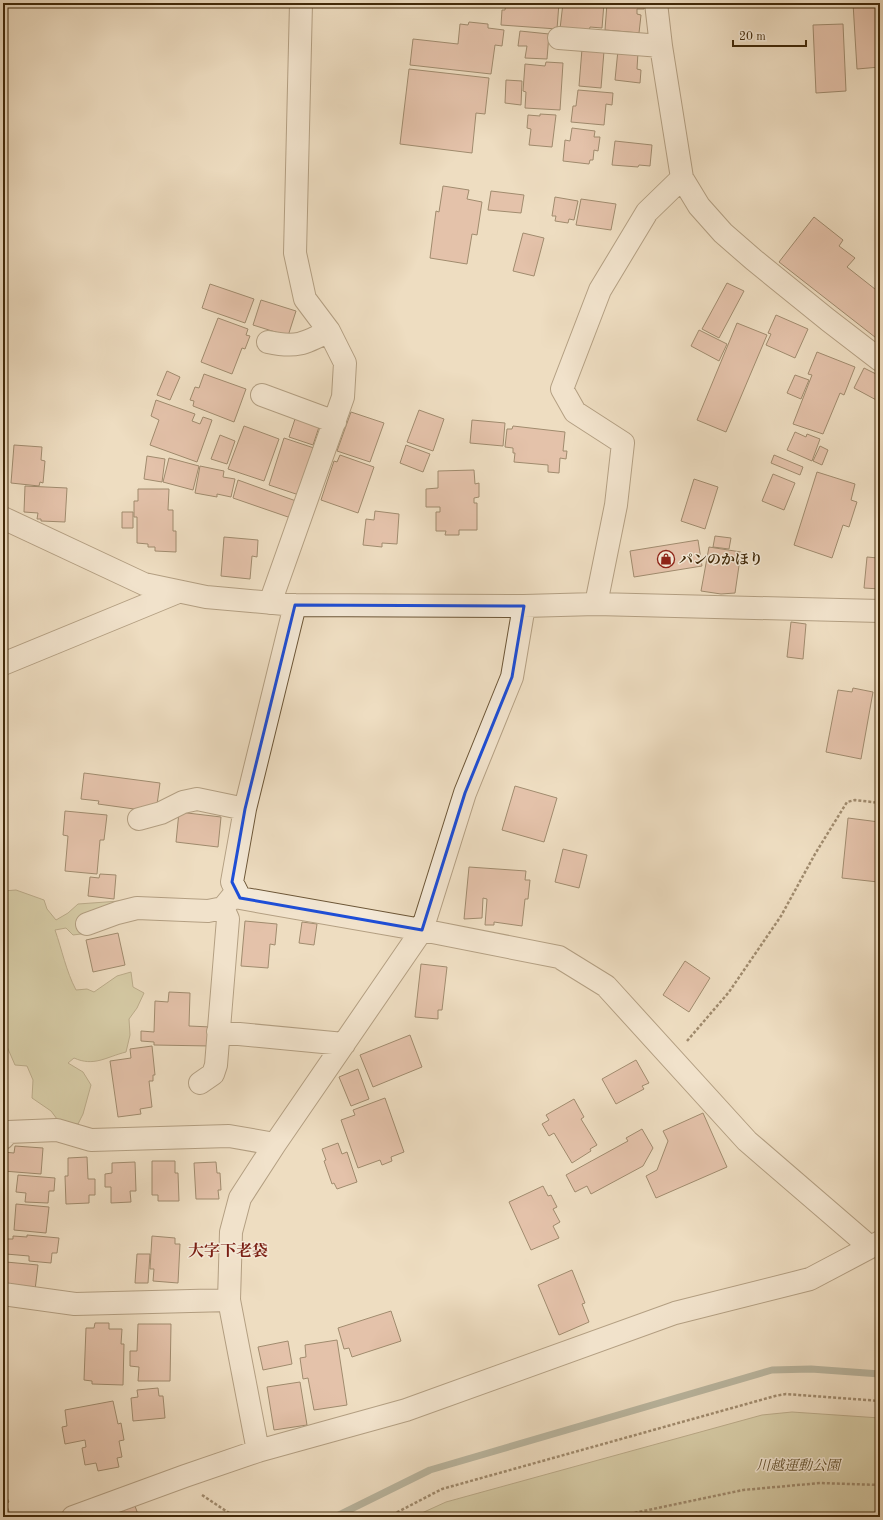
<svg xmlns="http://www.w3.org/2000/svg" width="883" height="1520" viewBox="0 0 883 1520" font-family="'Old Standard TT','Noto Serif JP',serif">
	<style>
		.green { fill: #bebf8f; stroke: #80744c }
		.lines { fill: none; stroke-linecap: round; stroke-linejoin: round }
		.stream { stroke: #76816f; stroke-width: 7 }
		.building { fill: #d8a38f; stroke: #412909 }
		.minor-casing { stroke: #6c5637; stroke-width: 24 }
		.path { stroke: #412909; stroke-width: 2.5; stroke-dasharray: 3 2; stroke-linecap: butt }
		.minor { stroke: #f4e9d7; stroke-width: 22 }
		.marked { fill: none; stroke: #1d4ed8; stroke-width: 3; stroke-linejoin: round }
		.labels { text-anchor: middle; stroke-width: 3; stroke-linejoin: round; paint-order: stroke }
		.poi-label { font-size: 14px; font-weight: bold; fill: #412909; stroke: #f4e9d7; text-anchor: start }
		.park-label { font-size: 14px; font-style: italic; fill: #604e2a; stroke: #f4e9d7 }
		.quarter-label { font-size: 16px; font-weight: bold; fill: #7a1f14; stroke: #f4e9d7 }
	</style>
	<rect width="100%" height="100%" fill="#eeddc1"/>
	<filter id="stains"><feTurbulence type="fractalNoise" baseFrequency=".005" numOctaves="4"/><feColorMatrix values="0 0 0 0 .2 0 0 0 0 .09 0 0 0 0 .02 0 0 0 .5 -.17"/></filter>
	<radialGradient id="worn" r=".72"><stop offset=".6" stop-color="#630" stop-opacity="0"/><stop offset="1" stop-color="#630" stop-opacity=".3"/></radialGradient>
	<path class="green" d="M16 890 44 900 47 909 56 920 68 913 78 904 120 901 89 933 73 935 66 928 55 930C62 950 66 971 76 990L87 989 94 992 117 976 131 972 133 987 144 993 137 1008 129 1019 130 1035 126 1052C106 1057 94 1067 74 1058L68 1063 83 1072 91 1085 83 1114 78 1124 60 1123 51 1111 32 1098 33 1080 27 1066 15 1065 5 1042 7 1017 3 996V891Z
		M792 1412 880 1418V1517H413L446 1502 762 1415Z"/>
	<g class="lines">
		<path class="stream" d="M335 1517 430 1470 772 1370 811 1369 880 1374"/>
	</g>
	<path class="building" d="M506 3H559L557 29 501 25 502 10H505Z
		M563 3H604L602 28 590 27 589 31 560 29Z
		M607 3H645L644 9H637V14L641 15 639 33 605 30Z
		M853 3H880V67L857 69Z
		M469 22 488 24V28L504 30 502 46 495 45 491 74 410 65 413 39 458 44 460 24 468 25Z
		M843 24 846 91 816 93 813 25Z
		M520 31 549 34 547 59 525 58 527 46H518Z
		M582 49 604 51 601 88 579 86Z
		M618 50 638 52 637 69 641 70 640 83 615 80Z
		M546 62 563 63 560 110 525 108 526 92 523 91 525 64 545 66Z
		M409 69 489 78 485 114 476 113 472 153 400 144Z
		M506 80 522 81 521 105 505 103Z
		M578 90 613 93 612 105 606 104 604 125 571 122 573 106H576Z
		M540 114 556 115 552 147 529 145 531 129 527 128 528 115 540 116Z
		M572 128 595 131 594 137H600L598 151 594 150 593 160H590L589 164 563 161 565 140 570 141Z
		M615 141 652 145 650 166 639 165 638 167 612 165Z
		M443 186 469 190 467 199 482 202 477 235 472 234 467 264 430 258 436 211 439 212Z
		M491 191 524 195 521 213 488 210Z
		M555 197 578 201 574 220 569 219 568 223 555 221 556 216H552Z
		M581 199 616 204 611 230 576 225Z
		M814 217 843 240 839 246 855 258 847 267 880 293V341L779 262Z
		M523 233 544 238 534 276 513 271Z
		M727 283 744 291 719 338 702 329Z
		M210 284 254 299 245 323 202 308Z
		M261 300 296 311 288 336 253 325Z
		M776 315 808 329 795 358 766 345 771 334 768 333Z
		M218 318 248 329 246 335 250 336 245 349 242 348 232 374 201 362Z
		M737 323 767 335 726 432 697 420Z
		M699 330 727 344 719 361 691 346Z
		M817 352 855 367 844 395 840 393 823 434 793 424 812 375 808 374Z
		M864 368 880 376V402L854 388Z
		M167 371 180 377 170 400 157 395Z
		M204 374 246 389 234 422 193 406 194 401 190 400 195 387 199 388Z
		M795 375 809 380 801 399 787 393Z
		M156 400 195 414 192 421 200 424 203 417 212 420 197 462 150 445 159 420 151 416Z
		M419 410 444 419 433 451 407 442Z
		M351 412 384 423 370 462 337 451Z
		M297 413 321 421 313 445 289 437Z
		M472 420 505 423 503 446 470 443Z
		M244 426 279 439 264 481 228 469Z
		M513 426 565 432 563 451H567L566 459 560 458 559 473 548 472V465L514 462 515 453H513V448L505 447 507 429H512Z
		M795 432 806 437 807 434 820 439 812 461 787 450Z
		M220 435 235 441 227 464 211 459Z
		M284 438 314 448 299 495 269 485Z
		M14 445 42 447 41 460 45 461 43 483 40 482 39 486 11 483Z
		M406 445 430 454 423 472 400 463Z
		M820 446 828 450 822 465 813 461Z
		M340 455 374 467 358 513 321 500 334 461 337 462Z
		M774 455 803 467 800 475 771 463Z
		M147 456 165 459 162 482 144 479Z
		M169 458 199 466 193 490 163 482Z
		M200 466 224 471 223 477 235 479 231 497 217 494V497L195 493Z
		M474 470 475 484 479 483V497L474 498V503H477V530H459V535H445L446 531H436V512H440V507H426V489L438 488V471Z
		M817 472 855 484 851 500 857 502 849 527 843 525 832 558 794 545Z
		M773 474 795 483 784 510 762 501Z
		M694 479 718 487 705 529 681 521Z
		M238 480 296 501 291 518 233 498Z
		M25 486 67 488 65 522 41 521V519H37L38 513 24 512Z
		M138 489H169L168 510H173V531H176V552L155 551V547H148V544L137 543V517H134V501H138Z
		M375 511 399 514 397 544 382 543V547L363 545 366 519 374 520Z
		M122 512H133V528H122Z
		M715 536 731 538 729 549 713 547Z
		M224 537 258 540 257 557 252 556 250 579 221 576Z
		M698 540 702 566 634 577 630 551Z
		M709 547 741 552 735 593 721 594 701 591Z
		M879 548 880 589 864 588 867 557 878 558Z
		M791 622 806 624 803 659 787 657Z
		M853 688 873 692 861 759 826 752 838 690 852 692Z
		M84 773 160 783 156 812 98 804 99 801 81 799Z
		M515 786 557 798 544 842 502 830Z
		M65 811 107 815 104 840H100L97 874 65 871 68 836 63 835Z
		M179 812 221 817 218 847 176 842Z
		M848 818 879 822 878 834H880V862L878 882 842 878Z
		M563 849 587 855 579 888 555 882Z
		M469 867 526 871 525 880H530L528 899H525L522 926 494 922V925H485L487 899 483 898 482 918 464 919Z
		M100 874 116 875 114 899 88 896 90 877 99 878Z
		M245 921 277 924 275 945 270 944 268 968 241 966Z
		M302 922 317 924 314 945 299 943Z
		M118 933 125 965 93 972 86 940Z
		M685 961 710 978 689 1012 663 995Z
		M421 964 447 967 442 1010H438V1019L415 1017Z
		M169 992 190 993 189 1026 211 1027 210 1046 154 1045V1042L141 1041V1031L154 1032 155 1001 168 1002Z
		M410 1035 422 1067 373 1087 360 1055Z
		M152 1046 155 1075H153V1081H149L152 1107 140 1109 141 1114 118 1117 110 1061 131 1058 130 1049Z
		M636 1060 649 1083 642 1086 644 1089 616 1104 602 1079Z
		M358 1069 369 1099 351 1106 339 1077Z
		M385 1098 404 1152 391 1157 392 1161 382 1165 380 1160 358 1168 341 1120 355 1115 353 1110Z
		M574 1099 584 1117 581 1119 597 1145 590 1149 591 1151 572 1163 554 1133 549 1136 542 1124 549 1120 546 1115Z
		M703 1113 727 1167 656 1198 646 1176 657 1170 668 1141 663 1131Z
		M642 1129 653 1148 643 1166 591 1194 587 1186 575 1192 566 1175 628 1141 626 1138Z
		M338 1143 342 1154 347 1152 357 1182 337 1189 334 1183 332 1184 324 1161 326 1160 322 1149Z
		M15 1146 43 1148 41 1174 3 1171V1152L14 1153Z
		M87 1157 88 1179H95V1195H89V1203L66 1204 65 1176H68V1158Z
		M152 1161H175V1173H178L179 1201H158V1195H152Z
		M135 1162 136 1191H130L131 1202 111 1203V1187H105V1174L112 1173V1163Z
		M216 1162 217 1173H220L221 1190H218L219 1199H196L194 1163Z
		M18 1175 55 1178 54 1191H49L48 1203 25 1202 26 1193 16 1192Z
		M543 1186 548 1196 551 1195 557 1207 553 1209 560 1222 553 1226 559 1238 531 1250 509 1202Z
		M16 1204 49 1207 46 1233 14 1230Z
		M27 1235 59 1238 57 1253H52L51 1263 29 1261V1256L6 1254 7 1239H13V1236L27 1237Z
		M152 1236 175 1238V1244H180L178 1283 153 1281 154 1269H150Z
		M137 1254H150L148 1283H135Z
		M6 1262 38 1265 35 1290 4 1287Z
		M572 1270 585 1303 582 1304 589 1322 559 1335 538 1285Z
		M391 1311 401 1341 352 1357 349 1348 344 1349 338 1328Z
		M95 1323H109V1329H122L121 1344H124L123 1385 92 1384V1381L84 1380 86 1328H94Z
		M138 1324H171L170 1381H138L139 1367 130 1366V1351H137Z
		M337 1340 347 1405 314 1410 308 1378 303 1379 300 1358 306 1357 305 1345Z
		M288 1341 292 1364 263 1370 258 1347Z
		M300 1382 307 1425 274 1430 267 1387Z
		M158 1388 159 1396H163L165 1418 133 1421 131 1398 138 1397 137 1390Z
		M113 1401 118 1424 121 1423 124 1440 119 1441 122 1457 117 1458 119 1467 98 1471 96 1463 85 1465 82 1448 86 1447 85 1440 65 1444 62 1427 67 1426 65 1410Z
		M3 1489 9 1502 3 1505Z
		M7 1506 11 1517H3V1507Z
		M135 1506 139 1517H106Z"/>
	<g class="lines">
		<g class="minor-casing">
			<path id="minor" d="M656 3 661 46 682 178 699 206 723 233 754 260 828 320 880 360
				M559 38 661 46
				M268 342C296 348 304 344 329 331
				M262 395 335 422
				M3 518 144 584 206 597 295 605 524 606 596 604 880 611
				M270 603 343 397 345 363 329 331 305 299 295 253 301 3
				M596 604 616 505 623 443 575 412 562 389 600 290 647 212 682 178
				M295 605 245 809 232 882 240 898 422 930 559 957 606 986 747 1141 870 1247
				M3 664 178 592
				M139 819 161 813 183 802 197 799 245 809
				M87 924 117 913 137 908 208 911 223 908 232 897
				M218 1032 344 1044
				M200 1083 213 1074 216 1065 228 919 223 908
				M3 1138 8 1132 57 1130 91 1140 229 1136 275 1144
				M3 1294 75 1304 229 1300
				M258 1451 229 1300 231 1232 240 1198 275 1144 422 930 465 793 512 677 524 606
				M73 1517 185 1476 258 1451 406 1410 675 1313 810 1279 880 1242"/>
		</g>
		<path class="path" d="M687 1041 729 992 781 916 815 854 847 802 855 800 880 803
			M202 1495 235 1517
			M388 1517 442 1489 775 1396 786 1394 880 1401
			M615 1517 743 1490 820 1483 880 1485"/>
		<use href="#minor" class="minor"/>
	</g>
	<path d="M0 0H883V1520H0ZM295 605 524 606 512 677 465 793 422 930 240 898 232 882 245 809Z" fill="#eeddc1" fill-opacity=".55" fill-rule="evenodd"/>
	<path class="marked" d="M295 605 524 606 512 677 465 793 422 930 240 898 232 882 245 809Z"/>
	<defs>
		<g id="shop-ring" transform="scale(0.9)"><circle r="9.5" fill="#f4e9d7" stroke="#8f2418" stroke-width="1.5"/><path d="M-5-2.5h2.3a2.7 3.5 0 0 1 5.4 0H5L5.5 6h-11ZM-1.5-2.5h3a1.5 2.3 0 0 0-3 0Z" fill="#8f2418"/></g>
	</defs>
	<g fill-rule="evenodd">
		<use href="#shop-ring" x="666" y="559"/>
	</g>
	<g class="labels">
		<g class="poi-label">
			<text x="679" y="564">パンのかほり</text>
		</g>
		<g class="park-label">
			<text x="798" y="1470">川越運動公園</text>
		</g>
		<g class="quarter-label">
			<text x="228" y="1256">大字下老袋</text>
		</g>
	</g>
	<rect width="883" height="1520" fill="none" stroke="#eeddc1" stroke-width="16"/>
	<rect x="4" y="4" width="875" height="1512" fill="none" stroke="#412909" stroke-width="2"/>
	<rect x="8" y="8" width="867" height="1504" fill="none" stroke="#412909"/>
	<path d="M733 40v6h73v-6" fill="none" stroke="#412909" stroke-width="2"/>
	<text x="739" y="40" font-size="12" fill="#412909" stroke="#f4e9d7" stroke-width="3" paint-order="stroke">20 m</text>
	<rect width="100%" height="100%" filter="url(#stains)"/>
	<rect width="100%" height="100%" fill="url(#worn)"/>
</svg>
